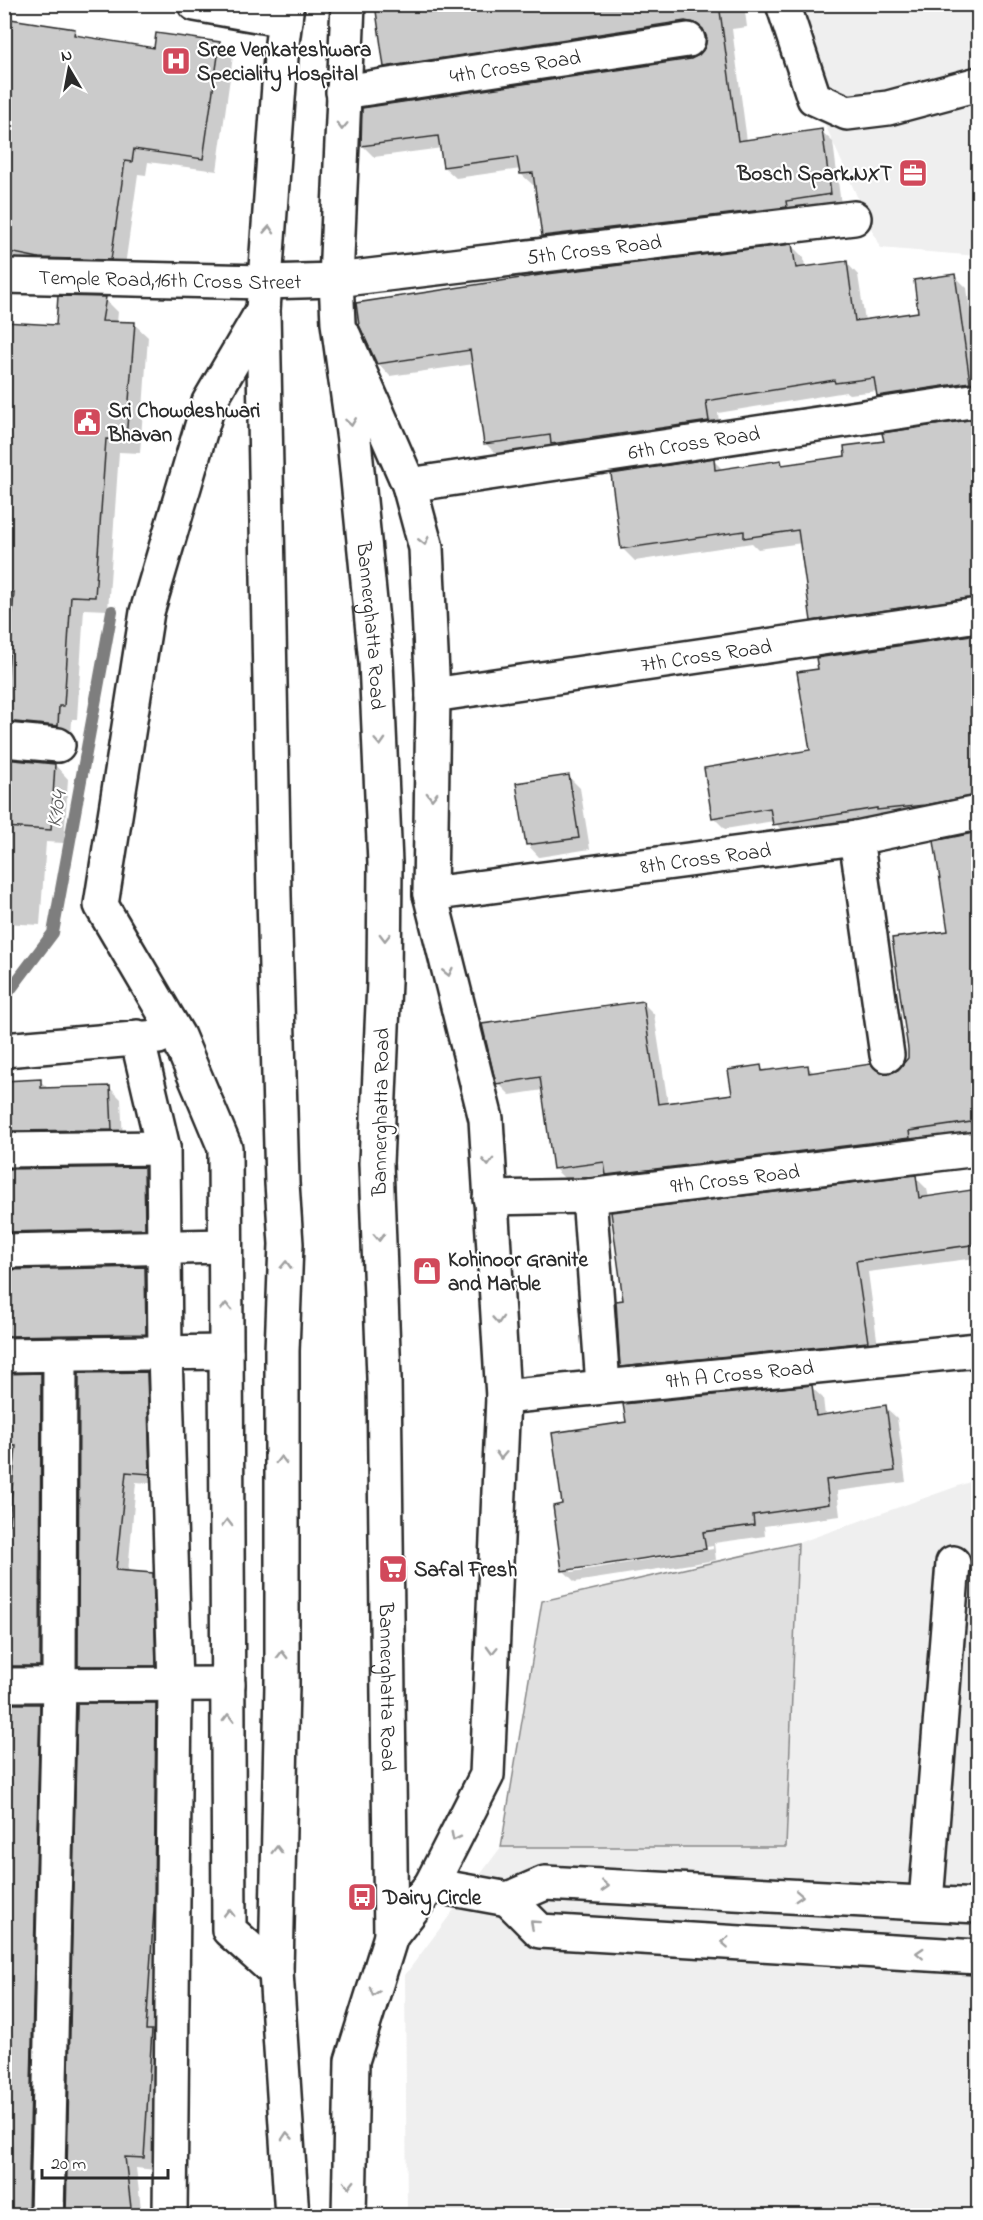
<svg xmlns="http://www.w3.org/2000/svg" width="983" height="2220" viewBox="0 0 983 2220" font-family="'Indie Flower',sans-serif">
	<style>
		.built { fill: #efefef }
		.green { fill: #e0e0e0; stroke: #868686; stroke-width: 1.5 }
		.shadow { fill: #0003; fill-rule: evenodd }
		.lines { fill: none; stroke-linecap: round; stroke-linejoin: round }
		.stream { stroke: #7e7e7e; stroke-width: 12 }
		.building { fill: #cbcbcb; stroke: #2b2b2b; stroke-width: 1.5 }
		.minor-casing { stroke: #2b2b2b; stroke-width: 38 }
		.major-casing { stroke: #2b2b2b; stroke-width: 38 }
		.minor { stroke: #fff; stroke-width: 33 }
		.major { stroke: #fff; stroke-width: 33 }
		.oneway { stroke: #a0a0a0 }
		.labels { text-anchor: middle; stroke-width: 4.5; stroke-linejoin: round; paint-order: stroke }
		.poi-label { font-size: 21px; font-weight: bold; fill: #2b2b2b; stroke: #fff; text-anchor: start }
		.street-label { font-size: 21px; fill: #2b2b2b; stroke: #fff }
		.water-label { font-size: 22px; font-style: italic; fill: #5c5c5c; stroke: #fff }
	</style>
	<rect width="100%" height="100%" fill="#fff"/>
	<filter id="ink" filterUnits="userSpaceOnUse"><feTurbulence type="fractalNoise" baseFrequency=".0167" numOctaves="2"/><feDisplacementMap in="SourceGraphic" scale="12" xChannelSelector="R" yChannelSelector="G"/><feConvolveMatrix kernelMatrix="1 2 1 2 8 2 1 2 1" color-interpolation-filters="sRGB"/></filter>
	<g filter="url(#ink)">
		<path class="built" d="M772 5H978V256L880 248Z
			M978 1479V2215H407L405 1975 501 1847H786L798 1543Z"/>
		<path class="green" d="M798 1543 786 1847H501L542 1601Z"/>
		<path class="shadow" d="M385 4H744L747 27 732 29 747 141 821 131 833 142 841 205 555 247 543 236 536 185H533L521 174V169L456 178 444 167 442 148 374 157 363 146 364 109 691 60 701 55 707 47V34L698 32 444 71Z
			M4 11 13 20 74 30 82 38 155 49 220 43 233 56 217 171 148 162 146 175 138 174 124 273 4 261Z
			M792 246 804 258 805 268 846 262 858 275 865 321 920 313 955 276 967 288 978 371V395L891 408 878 395V391L849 394 846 392 718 413 720 433 498 456 485 443 474 364 390 376 378 363Z
			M105 299 118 312 117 323 134 324 148 337 140 453 119 452 108 610 84 609 77 719H72L71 739 4 741V323L57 327Z
			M975 421 978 425V609L824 632 812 620 802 543 758 549 752 543 635 561 623 549 713 460 723 470 780 462 785 466 847 458 885 442Z
			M978 635V808L786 836 774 821 725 829 713 817 812 751 819 670 818 659Z
			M4 758 55 765 68 779 64 843 46 842 40 925 4 923Z
			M568 776 580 788 590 849 539 857 528 845Z
			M978 834V1135L619 1186 607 1174 566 1180 554 1168 543 1090 510 1095 498 1083 642 1002 654 1014 668 1104 734 1095 760 1067 766 1072 808 1067 815 1074 890 1075 900 1071 909 1059 950 932 936 842Z
			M4 977 9 982 4 988Z
			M40 1081 49 1089 109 1087 121 1099 123 1141 4 1147V1083Z
			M144 1168 156 1180V1240L4 1248V1170Z
			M915 1177 927 1189 929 1198 978 1190V1273L976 1258 868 1272 879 1354 634 1378 622 1366 625 1301Z
			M145 1268 157 1280V1346L4 1352V1271Z
			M4 1373 41 1375 52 1387V1677L4 1682Z
			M146 1373 157 1385 160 1484 136 1482 128 1572 152 1574 163 1585 166 1676H90L79 1665Z
			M811 1387 823 1398 825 1416 885 1407 897 1418 906 1482 837 1491 840 1516 764 1526 765 1536 714 1543 716 1560 575 1582 564 1571V1506L628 1424ZM713 1546V1549L571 1572V1569Z
			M4 1703 39 1705 51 1717 40 2216H4Z
			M155 1705 167 1716 156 2170 136 2168 142 2216H67Z"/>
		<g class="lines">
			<path class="stream" d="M4 998 53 933 112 611"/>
		</g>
		<path class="building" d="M375 4H719L738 141 822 129 831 194 786 201 787 207 542 236 533 173 520 174 517 157 443 167 438 136 361 146 362 108 691 59 699 55 705 47 707 38 703 29 695 23 685 21 384 67Z
			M4 18 75 29 74 35 154 48 156 33 220 42 203 159 134 149 132 162 125 161 111 260 39 258 4 251Z
			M792 244 796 268 847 261 855 321 918 312 914 280 955 274 970 382 877 396 874 378 835 383 834 380 706 401 709 421 551 444 550 435 484 444 470 350 377 364 359 325 356 303 547 274Z
			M58 296 106 297 102 321 135 322 126 440 106 439 95 597 71 596 64 706H59L58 726 4 721 14 592H4V322L56 325Z
			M975 419 978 445V597L811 621 798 530 744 538V531L621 549 611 474 714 458 715 470 781 460 782 465 845 456 844 446 884 441 882 433Z
			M978 634V710L971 711 978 759V795L925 805 877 810V808L773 825 770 808 712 818 704 768 810 750 797 672 818 669 816 658Z
			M4 759 55 764 51 830 4 827Z
			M569 775 579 838 526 845 516 783Z
			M978 832V1121L909 1131 910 1138 606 1175 604 1162 553 1169 540 1077 496 1084 482 1024 643 1001 658 1104 732 1094 728 1070 761 1065 762 1071 808 1065 809 1073 871 1064 881 1073 889 1074 898 1070 908 1058V1049L892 938 948 931 934 841Z
			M41 1079V1088L110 1086 112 1130 4 1131V1081Z
			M144 1167 145 1229 4 1232V1169Z
			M916 1175 919 1198 978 1189V1244L856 1261 868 1342 620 1367 616 1301 623 1300 611 1212Z
			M145 1267 146 1334 4 1336V1270Z
			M147 1372 150 1474 126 1472 116 1570 153 1573 156 1666H78L79 1373Z
			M41 1373 40 1666H4V1542L7 1543 16 1446 4 1445V1374Z
			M812 1385 816 1416 886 1405 895 1471 826 1480 829 1504 753 1515 754 1525 703 1532 706 1549 562 1571 553 1506 562 1504 552 1433 626 1422 623 1404Z
			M77 1703H156L154 1909 146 2030H152L144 2158 125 2157 132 2216H66Z
			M4 1704H40L28 2216H4Z"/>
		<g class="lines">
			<g class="minor-casing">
				<g id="minor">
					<path d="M195 4 285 20"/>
					<path d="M783 4 814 98 847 113 888 108 978 84"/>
					<path id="s1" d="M343 92 688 40"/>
					<path id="s2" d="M4 276 265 282 336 280 854 218"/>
					<path d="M263 310 209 402 147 612 101 905 178 1036 225 1148 229 1930 276 1972"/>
					<path d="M344 336 409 485 426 548 433 695 430 894 486 1119 503 1397 487 1775 431 1885 391 1936"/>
					<path id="s3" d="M409 485 978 400"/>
					<path id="s4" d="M433 695 978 615"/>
					<path d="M4 740 58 745"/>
					<path d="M856 838 887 1055"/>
					<path id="s5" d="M430 894 856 838 978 813"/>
					<path d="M137 1037 163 1148 165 1353 175 1684 170 2216"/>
					<path d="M4 1050 158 1037"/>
					<path d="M4 1150 163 1148"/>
					<path d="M589 1196 603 1385"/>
					<path id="s6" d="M490 1198 589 1196 978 1149"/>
					<path d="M4 1251 225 1246"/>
					<path d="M4 1355 226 1352"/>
					<path id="s7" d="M503 1397 978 1350"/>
					<path d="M4 1685 228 1684"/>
					<path d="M431 1885 508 1899 545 1883 978 1906"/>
					<path d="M508 1899 540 1931 978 1957"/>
					<path d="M926 1902 953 1563"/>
					<path d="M47 2216 59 1685 60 1354"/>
				</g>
			</g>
			<g class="major-casing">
				<g id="major">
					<path d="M287 4 282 43 263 310 274 896 282 1183 286 1244 282 1351V1684L276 1972 292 2216"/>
					<path id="s8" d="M348 4 336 280 338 323 354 440 376 662 385 863 384 982 376 1163 384 1378 391 1936 352 2061 349 2216"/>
				</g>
			</g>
			<use href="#minor" class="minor"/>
			<use href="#major" class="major"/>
		</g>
		<defs><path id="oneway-chevron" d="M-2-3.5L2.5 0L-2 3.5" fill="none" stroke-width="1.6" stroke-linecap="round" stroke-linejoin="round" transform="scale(1.5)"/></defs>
		<g class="oneway">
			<use href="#oneway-chevron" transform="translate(342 126) rotate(92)"/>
			<use href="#oneway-chevron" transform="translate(269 230) rotate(-86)"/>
			<use href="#oneway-chevron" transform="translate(351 422) rotate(82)"/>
			<use href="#oneway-chevron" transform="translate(424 541) rotate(77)"/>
			<use href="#oneway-chevron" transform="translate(380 742) rotate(87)"/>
			<use href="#oneway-chevron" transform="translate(432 796) rotate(91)"/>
			<use href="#oneway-chevron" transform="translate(385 937) rotate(91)"/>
			<use href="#oneway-chevron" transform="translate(448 972) rotate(77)"/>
			<use href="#oneway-chevron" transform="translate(488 1162) rotate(87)"/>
			<use href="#oneway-chevron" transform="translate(379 1237) rotate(88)"/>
			<use href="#oneway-chevron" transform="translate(286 1265) rotate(-88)"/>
			<use href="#oneway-chevron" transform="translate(226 1307) rotate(-90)"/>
			<use href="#oneway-chevron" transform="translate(498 1320) rotate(86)"/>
			<use href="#oneway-chevron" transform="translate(501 1455) rotate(92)"/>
			<use href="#oneway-chevron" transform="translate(281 1460) rotate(-90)"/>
			<use href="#oneway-chevron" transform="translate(227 1523) rotate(-90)"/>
			<use href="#oneway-chevron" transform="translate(492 1650) rotate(92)"/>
			<use href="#oneway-chevron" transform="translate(282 1655) rotate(-90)"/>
			<use href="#oneway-chevron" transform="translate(228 1718) rotate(-90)"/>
			<use href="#oneway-chevron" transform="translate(455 1837) rotate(117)"/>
			<use href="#oneway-chevron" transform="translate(277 1850) rotate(-89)"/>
			<use href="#oneway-chevron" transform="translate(605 1886) rotate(3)"/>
			<use href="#oneway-chevron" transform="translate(799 1896) rotate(3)"/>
			<use href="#oneway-chevron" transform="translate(229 1913) rotate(-90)"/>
			<use href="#oneway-chevron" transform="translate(534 1924) rotate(-138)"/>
			<use href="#oneway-chevron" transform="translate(725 1942) rotate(-177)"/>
			<use href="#oneway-chevron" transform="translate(920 1953) rotate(-177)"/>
			<use href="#oneway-chevron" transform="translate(374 1992) rotate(107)"/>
			<use href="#oneway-chevron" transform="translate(287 2136) rotate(-94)"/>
			<use href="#oneway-chevron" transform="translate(349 2184) rotate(91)"/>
		</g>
	</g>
	<defs>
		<g id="hospital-square" transform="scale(1.5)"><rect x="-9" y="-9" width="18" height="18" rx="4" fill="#d1495b" stroke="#fff"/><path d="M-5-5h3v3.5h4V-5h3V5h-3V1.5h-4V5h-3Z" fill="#fff"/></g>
		<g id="office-square" transform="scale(1.5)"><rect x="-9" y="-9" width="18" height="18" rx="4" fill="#d1495b" stroke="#fff"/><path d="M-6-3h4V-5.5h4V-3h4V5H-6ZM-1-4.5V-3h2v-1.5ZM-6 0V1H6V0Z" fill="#fff"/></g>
		<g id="civic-square" transform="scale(1.5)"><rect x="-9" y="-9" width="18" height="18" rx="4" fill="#d1495b" stroke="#fff"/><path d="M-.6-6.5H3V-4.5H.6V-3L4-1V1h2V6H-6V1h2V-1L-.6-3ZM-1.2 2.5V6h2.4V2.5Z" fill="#fff"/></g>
		<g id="shop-square" transform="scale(1.5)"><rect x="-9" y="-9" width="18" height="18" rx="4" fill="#d1495b" stroke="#fff"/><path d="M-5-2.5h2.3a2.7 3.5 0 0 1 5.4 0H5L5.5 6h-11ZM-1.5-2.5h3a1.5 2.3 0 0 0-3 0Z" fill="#fff"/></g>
		<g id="supermarket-square" transform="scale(1.5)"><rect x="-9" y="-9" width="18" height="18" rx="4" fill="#d1495b" stroke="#fff"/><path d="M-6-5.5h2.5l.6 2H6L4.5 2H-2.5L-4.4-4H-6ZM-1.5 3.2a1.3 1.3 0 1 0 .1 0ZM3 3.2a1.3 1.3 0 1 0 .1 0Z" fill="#fff"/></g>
		<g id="bus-square" transform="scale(1.5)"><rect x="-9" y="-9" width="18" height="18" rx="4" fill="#d1495b" stroke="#fff"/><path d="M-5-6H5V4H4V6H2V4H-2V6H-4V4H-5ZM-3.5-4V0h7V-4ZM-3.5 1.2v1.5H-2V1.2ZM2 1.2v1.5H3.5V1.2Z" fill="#fff"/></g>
	</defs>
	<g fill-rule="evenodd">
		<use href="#hospital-square" x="176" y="61"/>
		<use href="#office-square" x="913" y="173"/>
		<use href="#civic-square" x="87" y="422"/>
		<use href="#shop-square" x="427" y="1271"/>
		<use href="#supermarket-square" x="393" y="1569"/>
		<use href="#bus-square" x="362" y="1897"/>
	</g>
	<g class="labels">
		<g class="poi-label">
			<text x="197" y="56">Sree Venkateshwara<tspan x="197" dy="24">Speciality Hospital</tspan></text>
			<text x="892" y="180" text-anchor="end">Bosch Spark.NXT</text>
			<text x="108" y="417">Sri Chowdeshwari<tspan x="108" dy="24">Bhavan</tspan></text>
			<text x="448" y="1266">Kohinoor Granite<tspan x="448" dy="24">and Marble</tspan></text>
			<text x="414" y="1576">Safal Fresh</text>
			<text x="383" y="1904">Dairy Circle</text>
		</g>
		<g class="street-label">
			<text dy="7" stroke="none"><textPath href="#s1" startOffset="174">4th Cross Road</textPath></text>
			<text dy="7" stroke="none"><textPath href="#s2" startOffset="592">5th Cross Road</textPath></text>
			<text dy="7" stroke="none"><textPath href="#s2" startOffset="166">Temple Road,16th Cross Street</textPath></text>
			<text dy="7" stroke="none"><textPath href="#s3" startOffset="288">6th Cross Road</textPath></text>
			<text dy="7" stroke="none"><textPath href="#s8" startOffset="624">Bannerghatta Road</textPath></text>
			<text dy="7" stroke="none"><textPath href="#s4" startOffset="276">7th Cross Road</textPath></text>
			<text dy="7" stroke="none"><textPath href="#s5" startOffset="278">8th Cross Road</textPath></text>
			<text transform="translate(380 1112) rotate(-89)" y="7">Bannerghatta Road</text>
			<text dy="7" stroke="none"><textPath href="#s6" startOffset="246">9th Cross Road</textPath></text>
			<text dy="7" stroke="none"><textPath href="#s7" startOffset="238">9th A Cross Road</textPath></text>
			<text dy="7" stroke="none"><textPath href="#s8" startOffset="1686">Bannerghatta Road</textPath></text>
		</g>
		<g class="water-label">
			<text transform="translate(55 809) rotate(-80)" y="8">K104</text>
		</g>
	</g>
	<rect width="983" height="2220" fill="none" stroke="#fff" stroke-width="24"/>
	<rect x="12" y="12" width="959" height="2196" fill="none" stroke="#2b2b2b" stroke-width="2" filter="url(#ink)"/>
	<g transform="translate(69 69) rotate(350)" stroke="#ffffff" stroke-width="4.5" paint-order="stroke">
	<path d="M0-4.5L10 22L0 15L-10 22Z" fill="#2b2b2b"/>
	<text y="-9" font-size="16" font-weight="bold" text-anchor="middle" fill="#2b2b2b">N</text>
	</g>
	<path d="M42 2169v9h126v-9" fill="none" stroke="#2b2b2b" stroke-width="3"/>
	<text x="51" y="2169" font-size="18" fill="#2b2b2b" stroke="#ffffff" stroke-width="4.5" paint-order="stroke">20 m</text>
</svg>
